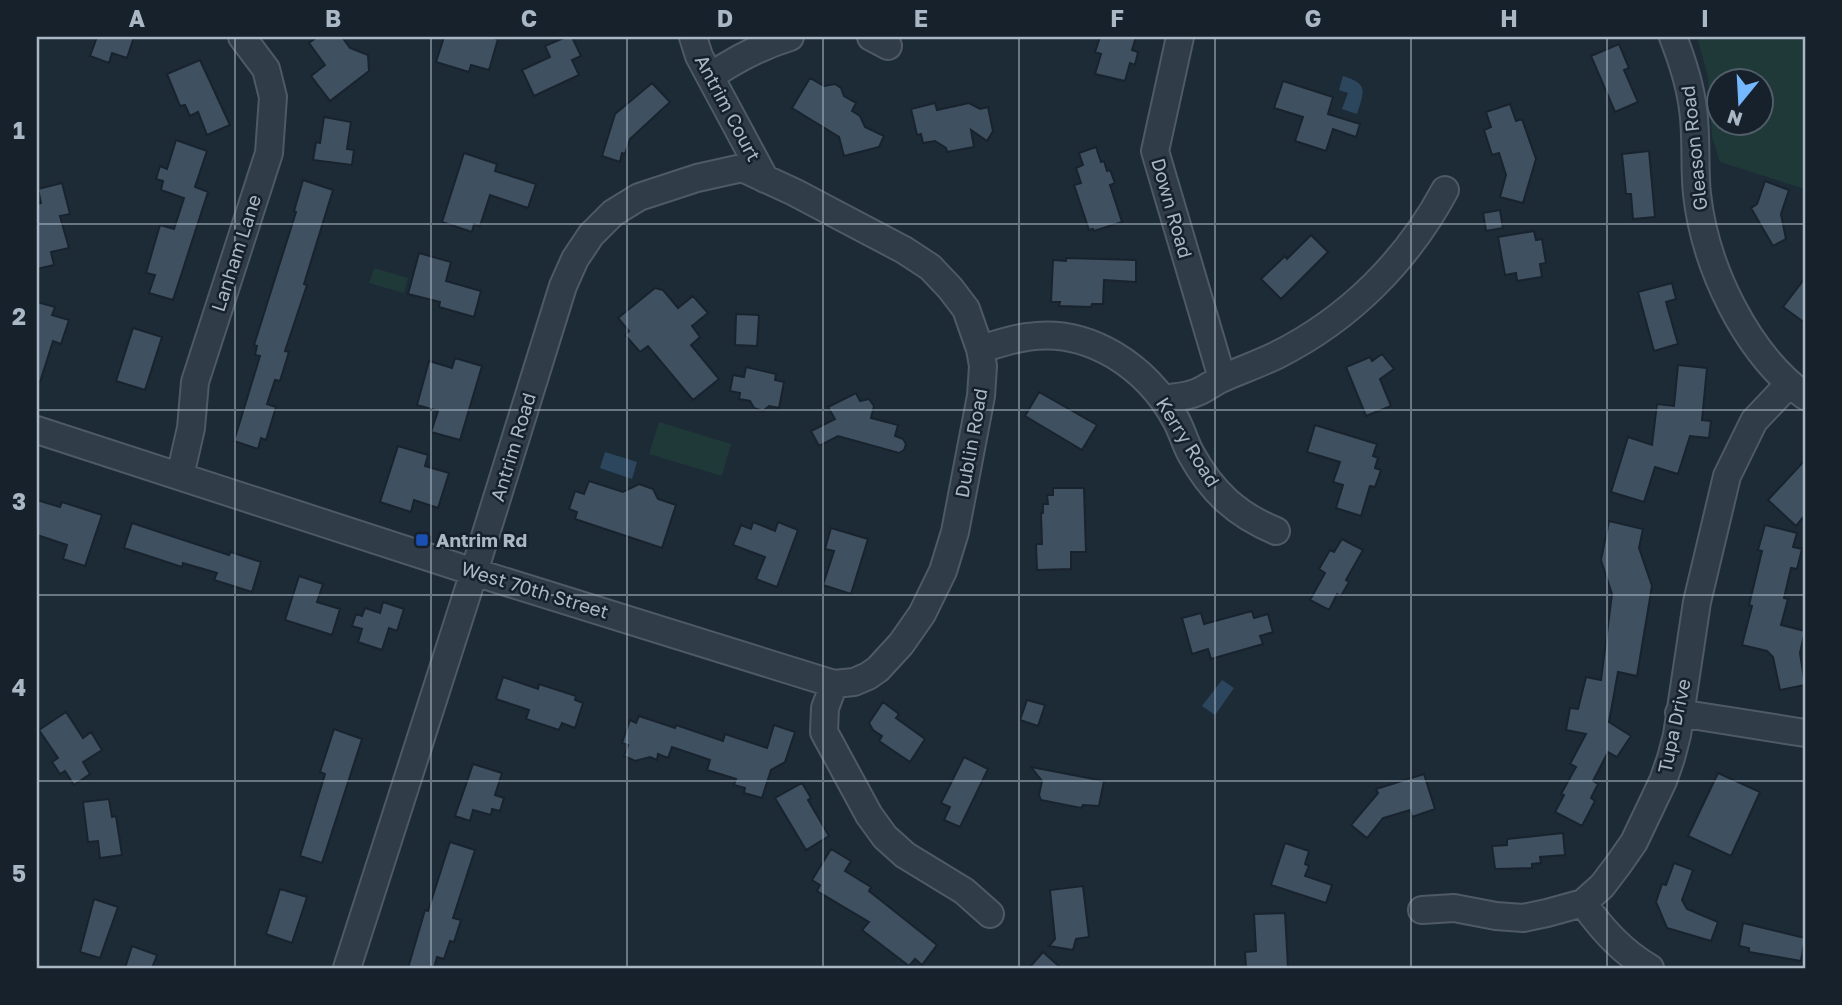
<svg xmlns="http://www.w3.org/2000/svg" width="1842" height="1005" viewBox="0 0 1842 1005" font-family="'Golos Text',sans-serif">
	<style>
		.green { fill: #1f3838; fill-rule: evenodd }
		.water { fill: #2c465e }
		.building { fill: #3f5060; stroke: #18232e; stroke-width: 2 }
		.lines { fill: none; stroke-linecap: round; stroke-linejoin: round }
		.minor-casing { stroke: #4e5a66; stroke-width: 30 }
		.minor { stroke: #303c48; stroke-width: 26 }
		.grid { fill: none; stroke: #aab7c5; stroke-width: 2; stroke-opacity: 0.55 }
		.transit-dot { fill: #1a4fb4; stroke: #16212c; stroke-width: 2.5 }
		.labels { text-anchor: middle; stroke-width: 5; stroke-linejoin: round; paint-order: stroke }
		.street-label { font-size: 19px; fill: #aab7c5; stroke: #16212c }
		.poi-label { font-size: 19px; font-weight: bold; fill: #aab7c5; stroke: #16212c; text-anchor: start }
		.neatline { fill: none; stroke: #aab7c5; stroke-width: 2.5 }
		.grid-label { font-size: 23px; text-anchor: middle; font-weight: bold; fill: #aab7c5 }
	</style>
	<rect width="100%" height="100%" fill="#1d2b37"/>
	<path class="green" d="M1697 37H1805V189L1720 162 1712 137 1708 77ZM1720 80H1762V122H1720Z
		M374 268 408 278 404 293 369 283Z
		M659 422 731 444 722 476 649 454Z"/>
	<path class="water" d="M1343 76C1369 84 1364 91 1357 114L1342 109 1348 93 1339 90Z
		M605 452 637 462 632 479 600 468Z
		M1222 680 1234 688 1215 715 1202 706Z"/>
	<path class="building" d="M97 37H134L127 58 112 53 109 63 90 56Z
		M317 37H342L350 48 368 55 369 71 330 101 311 76 325 65 309 43Z
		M444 37H490L498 39 489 70 471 65 469 72 436 62Z
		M566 37H572L581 56 572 60 579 75 534 96 522 70 550 57 545 46Z
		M1100 37H1136L1132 50 1138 52 1135 65 1130 63 1125 81 1095 74 1101 54 1095 52Z
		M1619 44 1629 68 1624 70 1638 102 1615 112 1591 56Z
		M200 60 230 125 207 135 198 112 190 116 185 105 180 106 167 74Z
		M810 78 824 86 835 84 841 88 844 96 856 103 852 111 860 116 865 127 884 136 879 147 844 156 839 137 792 108Z
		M1283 81 1333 97 1328 114 1360 124 1356 137 1333 129 1326 151 1295 141 1303 117 1274 108Z
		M652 83 670 102 630 139 625 154 622 153 620 162 602 156 615 114Z
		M935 103 937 110 969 103 980 109 988 107 993 131 987 141 971 130 974 147 947 152 946 148 935 141 923 143 921 134 917 135 911 109Z
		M1510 104 1516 121 1522 119 1536 159 1523 203 1500 197 1506 175 1499 153 1492 155 1484 130 1491 127 1486 112Z
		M324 117 351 122 347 149 354 150 352 165 313 160 316 142 320 143Z
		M176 140 207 151 195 187 208 192 173 300 149 293 155 275 146 273 160 225 174 229 184 198 161 190 163 181 156 179 160 166 167 169Z
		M1096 147 1101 162 1104 161 1107 171 1110 170 1115 183 1110 185 1122 222 1094 231 1093 229 1089 230 1074 185 1081 183 1076 168 1083 165 1079 153Z
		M1649 151 1655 217 1633 219 1631 194H1626L1622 154Z
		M464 153 497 164 495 171 536 184 528 208 490 195 480 226 474 224 472 232 442 222Z
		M303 180 333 190 304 284 307 285 285 351 289 352 280 381 275 380 267 404 276 407 266 440 261 438 258 449 234 441 260 356 255 355 257 346 254 345 296 212 294 211Z
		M1765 181 1789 190 1781 214 1786 239 1773 246 1751 208 1757 204Z
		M62 183 70 214 60 216 69 248 51 252 54 265 37 269V204L41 203 38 189Z
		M1500 210 1503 228 1486 231 1483 213Z
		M1534 231 1536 240 1542 239 1546 263 1540 264 1542 277 1517 281 1516 273 1505 275 1498 237Z
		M1311 235 1328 252 1281 299 1261 279 1285 256 1287 259Z
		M419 253 451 262 446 281 481 291 474 317 439 307 440 302 408 294Z
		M1066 258 1136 260V282L1104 280 1103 304H1092L1091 307 1059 306 1060 302H1051L1053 260 1066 261Z
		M1805 278V323L1783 307Z
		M1672 283 1676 299 1666 302 1678 344 1654 351 1638 292Z
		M655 288 663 290 678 308 693 296 708 313 692 326 700 337 691 345 719 379 693 400 648 346 640 352 625 335 629 331 618 318Z
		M37 302 55 307 52 315 69 320 61 344 53 341 40 382H37Z
		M736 314 759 315 757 346 735 345Z
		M133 328 162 337 145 390 116 381Z
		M1382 354 1394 369 1380 379 1391 406 1366 416 1346 367 1370 357 1372 361Z
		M455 358 482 366 460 440 431 432 438 411 417 405 429 361 452 368Z
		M1678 365 1707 368 1702 420 1711 421 1709 438 1690 436 1678 474 1655 467 1644 502 1611 492 1628 437 1652 445 1657 404 1674 406Z
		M746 367 776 374 775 380 784 382 779 408 769 406 763 411 754 408 750 401 739 399 740 393 730 391 733 375 744 377Z
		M1039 392 1097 425 1082 450 1025 416Z
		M856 393 860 401 869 399 874 406 871 418 898 425 895 436 903 439 906 444 904 450 899 453 838 436 819 446 811 431 835 419 828 407Z
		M1315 425 1377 444 1373 456 1378 458 1375 468 1381 470 1375 487 1370 486 1361 516 1336 508 1343 485 1333 482 1340 462 1307 452Z
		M398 446 428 455 425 466 449 473 438 508 414 500 411 512 380 502Z
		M1805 460V515L1796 526 1768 500Z
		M589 481 623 492 639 484 653 489 658 499 676 505 662 548 575 519 577 512 569 509 575 491 584 494Z
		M1053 488H1084L1086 552H1071V569L1037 570 1036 544H1042L1041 513H1043V504H1048L1047 495H1053Z
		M37 500 60 507 62 502 102 515 85 566 63 559 67 545 37 535Z
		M1609 521 1643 529 1639 548 1652 586 1637 676 1618 672 1609 722 1631 736 1617 757 1608 752 1593 781 1598 784 1591 798 1595 801 1582 826 1555 812 1564 795 1561 794 1576 767 1570 764 1586 734 1566 730 1570 708 1578 709 1586 677 1601 680 1612 594 1601 560Z
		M753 522 775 531 778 522 798 530 777 587 756 579 765 557 733 545 741 525 751 529Z
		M132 523 229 555 231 552 261 562 252 592 214 580 217 573 183 563 182 567 124 548Z
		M1765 525 1797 533 1793 547 1802 549 1797 569 1791 568 1784 598 1788 599 1781 625 1805 631 1800 653 1805 685 1780 690 1773 657 1767 651 1742 645 1752 606 1749 605 1762 551 1758 550Z
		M831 528 868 539 851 594 823 585 834 551 825 549Z
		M1342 539 1363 550 1346 580 1349 582 1341 596 1337 594 1329 610 1310 600 1325 573 1319 569 1330 550 1334 552Z
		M299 576 323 584 317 602 340 609 332 635 285 620Z
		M383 602 404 609 397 631 389 628 382 650 358 642 362 629 352 626 356 614 362 616 365 608 380 613Z
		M1252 611 1254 618 1268 614 1273 632 1260 636 1263 644 1211 659 1208 649 1192 654 1182 618 1201 613 1204 624Z
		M503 677 538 689 539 684 576 696 575 700 583 703 575 728 562 723 559 730 526 719 529 710 496 699Z
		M1027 700 1045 705 1038 726 1020 720Z
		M883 702 899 714 896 718 925 739 910 762 879 741 882 736 873 730 869 723Z
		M66 712 83 738 91 732 102 750 83 762 90 774 74 785 65 771 60 774 52 762 58 758 39 730Z
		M639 716 675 728 676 725 723 741 725 734 767 748 774 725 795 732 785 762 771 770 762 798 744 793 745 788 734 785 736 779 707 770 710 760 672 747 668 758 658 754 657 760 650 757 635 761 624 756 628 745 622 743 630 720 636 723Z
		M334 729 362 739 322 863 300 856 325 774 320 772Z
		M964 757 988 769 960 827 944 820 950 807 941 803Z
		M473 764 502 773 495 795 504 798 500 811 492 809 491 815 473 810 470 821 455 816Z
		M1031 767 1104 781 1099 806 1083 805 1081 808 1041 800 1039 795 1042 781Z
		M1718 773 1760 792 1731 856 1688 836Z
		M1424 774 1435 809 1412 817 1410 810 1383 818 1367 838 1351 825 1378 793 1376 789Z
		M802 783 811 798 808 800 829 836 806 850 775 798Z
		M109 799 112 817 116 816 122 855 100 858 98 841 88 842 83 802Z
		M1563 833 1565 855 1540 857 1541 863 1532 864V868L1495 869 1492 846 1507 845V839Z
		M450 842 475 850 453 918 461 920 454 942 450 941 444 959 437 957 434 968H408L425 910 428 911Z
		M1285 843 1309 851 1305 864 1309 866 1305 876 1332 885 1326 903 1271 885Z
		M831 849 851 861 845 871 871 887 869 891 937 945 922 965 915 959 909 966 862 930 869 922 817 891 820 885 812 880Z
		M1674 863 1693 870 1682 900 1687 909 1718 922 1711 941 1667 928 1656 902 1662 884 1666 885Z
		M1083 886 1089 937 1076 939 1073 950 1049 946 1055 939 1050 890Z
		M280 889 307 897 292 943 266 934Z
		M94 899 118 907 100 958 80 952Z
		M1285 913 1288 968H1246L1245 952 1256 951 1254 914Z
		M1743 923 1805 938 1801 961 1749 952V948L1739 946Z
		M132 946 157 955 152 968H125Z
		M1043 952 1061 968H1029Z"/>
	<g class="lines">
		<g class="minor-casing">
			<path id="minor" d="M693 37 699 56 765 179
				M871 37 888 46
				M1180 37 1155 151 1222 378
				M1673 37C1682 60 1690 84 1693 109 1697 137 1694 166 1697 194 1705 267 1746 353 1805 396
				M711 76C736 59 761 46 790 37
				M980 349C995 345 1011 339 1027 337 1089 327 1147 367 1176 420 1182 431 1185 443 1191 454 1212 492 1237 515 1276 531
				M1163 399C1173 397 1186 397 1195 393 1205 390 1213 382 1223 378 1241 370 1259 364 1277 355 1349 319 1407 261 1445 190
				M37 430 474 572 834 684 854 682 868 676 878 669 901 644 922 614 943 571 955 532 981 396 983 366 980 349 966 309 950 288 930 267 904 250 794 192 742 168 697 178 639 197 613 213 591 235 575 259 563 286 474 572 468 591 347 968
				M180 476 191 428 195 382 269 153 273 97 266 69 242 37
				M834 684 825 708 824 732 869 815 885 837 905 855 964 891 990 914
				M1679 713 1805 733
				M1583 903C1602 929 1622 952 1650 968
				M1422 910 1454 908 1496 916 1523 918 1547 913 1583 903 1602 886 1618 865 1634 842 1663 781 1671 758 1677 735 1697 602 1727 476 1754 421 1789 384"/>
		</g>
		<use href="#minor" class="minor"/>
	</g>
	<path class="grid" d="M235 37V968M431 37V968M627 37V968M823 37V968M1019 37V968M1215 37V968M1411 37V968M1607 37V968M37 224H1805M37 410H1805M37 595H1805M37 781H1805"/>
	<rect class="transit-dot" x="415" y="533" width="14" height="14" rx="3.5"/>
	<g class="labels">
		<g class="street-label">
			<text transform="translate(728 108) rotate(62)" y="7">Antrim Court</text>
			<text transform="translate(1694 148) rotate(-96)" y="7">Gleason Road</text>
			<text transform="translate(1172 208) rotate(74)" y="7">Down Road</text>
			<text transform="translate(236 253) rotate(-72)" y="7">Lanham Lane</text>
			<text transform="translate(1188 442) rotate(58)" y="7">Kerry Road</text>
			<text transform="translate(971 443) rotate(-80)" y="7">Dublin Road</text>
			<text transform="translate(513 447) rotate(-73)" y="7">Antrim Road</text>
			<text transform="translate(535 590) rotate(17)" y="7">West 70th Street</text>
			<text transform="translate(1674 726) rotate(-78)" y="7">Tupa Drive</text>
		</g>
		<g class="poi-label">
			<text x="436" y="547">Antrim Rd</text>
		</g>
	</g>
	<rect width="1842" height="1005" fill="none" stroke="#16212c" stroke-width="77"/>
	<g transform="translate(1740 102) rotate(198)"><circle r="33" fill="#16212c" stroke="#515d69" stroke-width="2"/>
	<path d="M0-5L12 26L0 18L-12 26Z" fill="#75b8ff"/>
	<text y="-10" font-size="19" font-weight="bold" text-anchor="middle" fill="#aab7c5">N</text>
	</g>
	<rect x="38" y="38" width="1766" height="929" class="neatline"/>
	<g class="grid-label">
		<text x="137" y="27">A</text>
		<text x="333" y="27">B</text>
		<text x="529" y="27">C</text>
		<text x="725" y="27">D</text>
		<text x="921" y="27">E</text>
		<text x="1117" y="27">F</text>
		<text x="1313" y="27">G</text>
		<text x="1509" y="27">H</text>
		<text x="1705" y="27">I</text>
		<text x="19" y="139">1</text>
		<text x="19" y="325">2</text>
		<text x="19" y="510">3</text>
		<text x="19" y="696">4</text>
		<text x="19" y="882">5</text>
	</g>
</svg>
